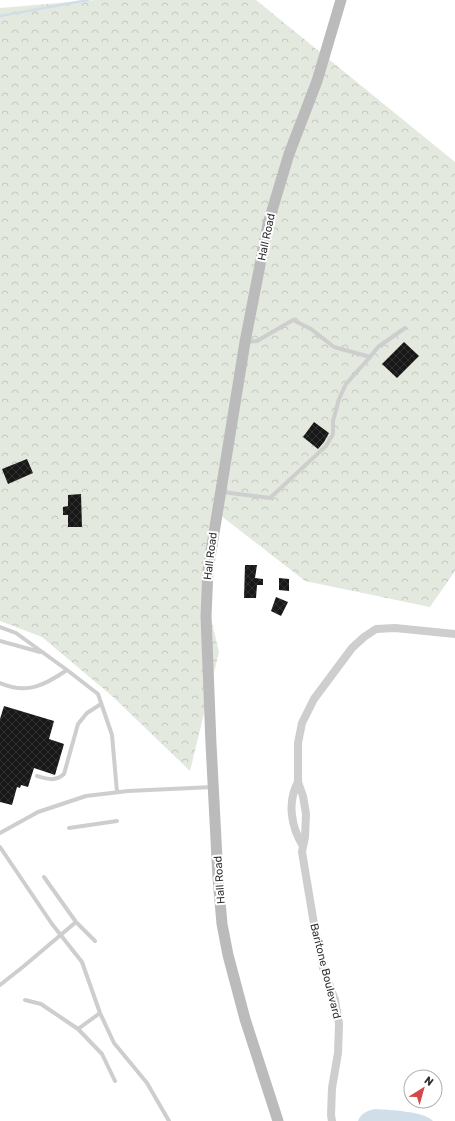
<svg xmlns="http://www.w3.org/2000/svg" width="455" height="1121" viewBox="0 0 455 1121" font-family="Rubik,sans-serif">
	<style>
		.forest { fill: url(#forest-crowns) }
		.water { fill: #d0dee9 }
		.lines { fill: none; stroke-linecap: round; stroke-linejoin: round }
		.stream { stroke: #d0dee9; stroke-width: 2.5 }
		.building { fill: url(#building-cross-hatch) }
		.lane { stroke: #cecece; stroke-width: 4 }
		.street { stroke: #cecece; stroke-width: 8 }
		.secondary { stroke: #bbb; stroke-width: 11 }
		.labels { text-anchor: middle; stroke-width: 4; stroke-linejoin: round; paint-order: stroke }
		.street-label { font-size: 11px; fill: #313131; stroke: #fff }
	</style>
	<defs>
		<pattern id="forest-crowns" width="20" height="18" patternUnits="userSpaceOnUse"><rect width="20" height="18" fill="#e3e9de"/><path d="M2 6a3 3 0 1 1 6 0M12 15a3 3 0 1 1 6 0" fill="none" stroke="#c3c8bf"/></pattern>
		<pattern id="building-cross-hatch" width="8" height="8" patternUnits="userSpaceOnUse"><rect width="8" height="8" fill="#181818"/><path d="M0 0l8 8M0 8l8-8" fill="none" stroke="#313131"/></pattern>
	</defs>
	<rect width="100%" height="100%" fill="#fff"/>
	<path class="forest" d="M95 0H256L455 162V571L430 607 305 581 215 511 202 582 219 652 190 771 112 696 42 637 0 621V8Z"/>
	<path class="water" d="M375 1109C389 1110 424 1111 433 1121H358C361 1113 367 1111 375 1109Z"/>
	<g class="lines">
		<path class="stream" d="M0 16 88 0"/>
	</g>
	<path class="building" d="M404 342 419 356 397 378 382 364Z
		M314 422 329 433 324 442 318 449 303 437Z
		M27 459 33 473 8 484 2 469Z
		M81 494 82 527H68V515H63V507L68 506V495Z
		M245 565H257L255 578 263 579V585H257L256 598H244Z
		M279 578 289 579V591L279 590Z
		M276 597 288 602 281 616 271 611Z
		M4 706 54 721 49 739 64 744 55 775 34 768 28 787 21 785 20 788 17 787 12 805 0 802V719Z"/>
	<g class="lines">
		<path class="lane" d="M370 357 378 347 405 328
			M222 492 270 498 326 446 333 434V421L339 399 346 384 370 357 334 347 311 329 293 320 257 341 246 342
			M0 627 16 633 67 670 98 694 112 735 117 792
			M0 641 40 652
			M0 683C27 695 45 685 67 670
			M37 776C47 779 55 782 64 774L78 724 87 713 101 704
			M69 828 117 821
			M0 833 38 812 86 796 128 791 213 787
			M0 847 52 924 82 962 100 1013 114 1043 147 1083 169 1121
			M44 877 76 922 95 941
			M0 985 24 966 76 922
			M25 1000 41 1004 78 1029 100 1013
			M78 1029 102 1054 115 1081"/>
		<path class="street" d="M298 782C287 802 291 827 303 846
			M332 1121 331 1115 332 1088 338 1053 339 1024 335 1000 323 968 314 924 302 852 305 837 306 814 303 796 298 782V743L302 723 314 699 352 648 364 637 376 629 395 628 455 634"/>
		<path class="secondary" d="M278 1121 245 1019 228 955 222 924 218 878 211 744 206 616 208 570 245 342 268 224 289 154 317 81 341 0"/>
	</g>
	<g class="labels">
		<g class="street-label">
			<text transform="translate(266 237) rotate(-78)" y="4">Hall Road</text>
			<text transform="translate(210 556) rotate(-83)" y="4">Hall Road</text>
			<text transform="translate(219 880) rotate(-94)" y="4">Hall Road</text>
			<text transform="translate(326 971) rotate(76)" y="4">Baritone Boulevard</text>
		</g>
	</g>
	<g transform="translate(423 1089) rotate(37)"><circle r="19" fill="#ffffff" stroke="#adadad"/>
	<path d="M0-3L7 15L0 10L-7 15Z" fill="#d3484a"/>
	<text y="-6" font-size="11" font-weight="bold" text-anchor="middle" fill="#313131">N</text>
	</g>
</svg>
